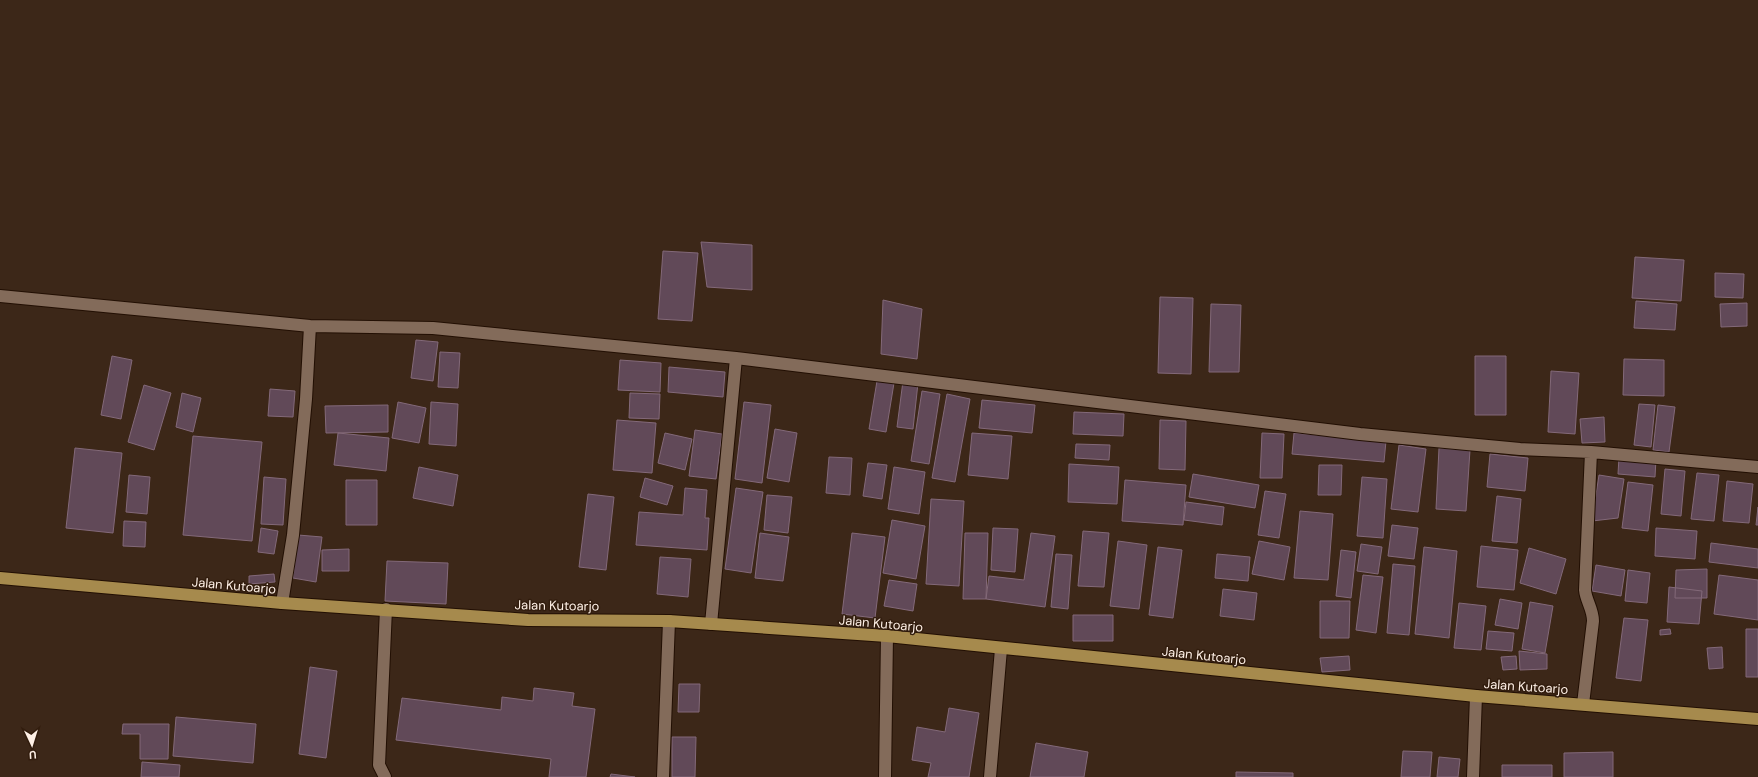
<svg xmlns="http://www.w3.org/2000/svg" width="1758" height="777" viewBox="0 0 1758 777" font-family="'DM Sans',sans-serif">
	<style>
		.building { fill: #614958; stroke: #836979 }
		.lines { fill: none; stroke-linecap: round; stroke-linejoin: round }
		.minor-casing { stroke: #220f03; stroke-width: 14 }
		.major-casing { stroke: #220f03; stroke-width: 14 }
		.minor { stroke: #836b5a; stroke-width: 12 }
		.major { stroke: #a68a4d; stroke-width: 12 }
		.labels { text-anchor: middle; stroke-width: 3; stroke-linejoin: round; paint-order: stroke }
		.street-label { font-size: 13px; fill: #fef0e6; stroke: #321d0e }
	</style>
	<rect width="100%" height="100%" fill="#3c2718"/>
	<path class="building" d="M701 242 752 245V290L707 287Z
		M663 251 698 253 692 321 658 319Z
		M1635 257 1684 260 1681 301 1632 298Z
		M1715 273 1744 274 1743 298 1715 297Z
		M1160 297 1193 298 1191 374 1158 373Z
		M883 300 922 309 917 359 881 354Z
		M1636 301 1677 304 1675 330 1634 328Z
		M1747 303V326L1721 327 1720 304Z
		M1211 304 1241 305 1239 372H1209Z
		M416 340 438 342 433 381 411 378Z
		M440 352 460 353 458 388 438 387Z
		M112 356 132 360 121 419 101 415Z
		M1475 356H1506V415H1475Z
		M1624 359 1664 360V396L1623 395Z
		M620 360 661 363 660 392 618 390Z
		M669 367 725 372 723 397 668 392Z
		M1551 371 1579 373 1575 434 1548 432Z
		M877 381 894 383 886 432 869 429Z
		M903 381 918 383 913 429 897 427Z
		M144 385 171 393 154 450 128 442Z
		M270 389 295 391 293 417 268 416Z
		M922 391 940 394 929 464 911 461Z
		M182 393 201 398 193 432 176 427Z
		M630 393 660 394 659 419 629 418Z
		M947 394 970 399 955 482 932 478Z
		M982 400 1035 405 1032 433 979 428Z
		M398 402 426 408 419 443 392 438Z
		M431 402 458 404 456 446 429 444Z
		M744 402 771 405 762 483 735 479Z
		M1639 404 1655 405 1651 447 1634 445Z
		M388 405V432L326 433 325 406Z
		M1658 405 1675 407 1669 452 1653 450Z
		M1074 412 1124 414 1123 436 1073 434Z
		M1604 417 1605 442 1582 443 1580 419Z
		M617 420 656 423 652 473 613 470Z
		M1160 420 1186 421 1185 470 1159 469Z
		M775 429 797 433 789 482 767 478Z
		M695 430 722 434 716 479 689 476Z
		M338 433 389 438 386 471 334 465Z
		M665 433 692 439 685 470 658 463Z
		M972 433 1012 436 1008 479 968 475Z
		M1262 433 1284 434 1282 478H1260Z
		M1294 433 1386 441 1384 462 1292 454Z
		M193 436 262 442 252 541 183 535Z
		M1076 444 1110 445 1109 460 1075 458Z
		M1399 445 1426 449 1418 512 1391 509Z
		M75 448 122 453 113 533 66 528Z
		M1439 448 1470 450 1466 511 1436 509Z
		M1490 454 1528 458 1525 491 1487 487Z
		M829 457 852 458 850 495 826 493Z
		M1619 457 1656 459 1655 477 1618 474Z
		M868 463 887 465 882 499 863 496Z
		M1069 464 1119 467 1117 504 1068 502Z
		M1319 465H1342L1341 495H1318Z
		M419 467 458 475 453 506 413 498Z
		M894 467 925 472 919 514 888 509Z
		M1665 469 1685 471 1681 516 1661 514Z
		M1697 473 1719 475 1714 521 1691 519Z
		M1193 474 1259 485 1255 508 1189 497Z
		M129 475 150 477 147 514 126 512Z
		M1599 475 1624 479 1618 518 1592 521Z
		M264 477 286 479 283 525 261 524Z
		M1362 477 1387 479 1383 538 1357 536Z
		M645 478 673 486 667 505 640 497Z
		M346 480H377V525H346Z
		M1125 480 1186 485 1183 525 1122 521Z
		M1727 481 1753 484 1749 523 1723 521Z
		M1628 482 1653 485 1648 531 1622 528Z
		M685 488 707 490 705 518H709L707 550 636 545 639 512 683 515Z
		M736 488 763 492 751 573 725 569Z
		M1265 491 1286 494 1279 538 1258 535Z
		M588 494 614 497 606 570 579 567Z
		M767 495 792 497 788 533 764 530Z
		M1497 496 1521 499 1517 543 1492 541Z
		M931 499 964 501 959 586 926 584Z
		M1186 502 1224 507 1222 525 1184 520Z
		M1758 507V525H1756Z
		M1300 511 1333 514 1328 580 1294 578Z
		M892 520 925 526 916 579 883 573Z
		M124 521 146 522 145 547 123 546Z
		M1392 525 1418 528 1414 559 1388 556Z
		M261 528 278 531 274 554 258 552Z
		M993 528 1018 529 1015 572 991 570Z
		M1656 528 1697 531 1695 559 1655 556Z
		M1083 531 1109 533 1104 587 1078 586Z
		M760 533 789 537 783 581 755 578Z
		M852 533 885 537 875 618 842 614Z
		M965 533H988L986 599H963Z
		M1031 533 1055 536 1045 607 986 599 989 576 1024 580Z
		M298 535 322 537 316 582 293 578Z
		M1118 541 1147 545 1139 609 1110 606Z
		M1259 541 1290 547 1284 580 1252 574Z
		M1711 543 1758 549V568L1709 562Z
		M1361 544 1382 547 1378 574 1357 571Z
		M1481 546 1518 550 1514 590 1477 587Z
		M1158 547 1182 550 1173 618 1149 615Z
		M1424 547 1457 551 1449 638 1415 634Z
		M1529 548 1566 559 1556 594 1520 583Z
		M349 549V571H322V550Z
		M1341 550 1356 552 1351 598 1336 596Z
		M1056 554 1072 555 1068 609 1051 607Z
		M1217 554 1250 557 1248 581 1215 578Z
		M660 557 691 559 688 597 657 594Z
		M387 561 448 563 446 604 385 601Z
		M1393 564 1415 566 1409 635 1387 633Z
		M1596 565 1625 570 1621 596 1592 591Z
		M1707 569V598H1675L1676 570Z
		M1628 570 1650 573 1647 603 1625 601Z
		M274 574 275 582 249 584V576Z
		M1363 575 1383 577 1376 633 1356 630Z
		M1719 575 1758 580V620L1714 614Z
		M889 580 917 584 913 611 884 606Z
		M1669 587 1702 591 1699 624 1667 622Z
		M1223 589 1257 593 1254 620 1220 616Z
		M1500 599 1522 603 1518 629 1495 625Z
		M1320 601H1350L1349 638H1320Z
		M1530 602 1553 606 1545 653 1522 649Z
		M1459 603 1486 606 1481 650 1454 648Z
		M1073 615H1113V641H1073Z
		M1624 618 1648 620 1641 681 1616 678Z
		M1670 629 1671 634 1660 635V630Z
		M1746 629H1758V677H1746Z
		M1488 631 1514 633 1512 651 1486 649Z
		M1722 647 1723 668 1709 669 1707 648Z
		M1519 651 1547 654V669L1520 670Z
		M1349 656 1350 670 1322 672 1320 658Z
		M1516 656 1517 669 1503 670 1501 657Z
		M310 667 337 671 326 758 299 754Z
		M679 684H700L699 712H678Z
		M534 688 574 693 572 706 595 709 586 777H549L551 759 396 740 402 698 501 710 502 697 533 701Z
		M949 708 979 713 969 777H928L931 763 912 760 917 727 945 732Z
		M176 717 256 724 253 763 173 756Z
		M123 724H169L168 759H140V734H122Z
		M672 737H696L695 777H672Z
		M1036 743 1088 752 1084 777H1030Z
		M1403 751 1432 752 1430 777H1401Z
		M1613 752V777H1564V753Z
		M1439 757 1460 759 1458 777H1437Z
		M142 762 180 765 179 777H141Z
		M1502 765H1552V777H1502Z
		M1236 772 1293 773V777H1236Z
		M611 774 635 777H610Z"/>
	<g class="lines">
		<g class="minor-casing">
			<path id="minor" d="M0 296 310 326 433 328 736 358 1360 434 1520 449 1591 452 1758 467
				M282 603 293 535 306 399 310 326
				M711 624 736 358
				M1583 704 1593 621C1593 609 1586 601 1585 590L1591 452
				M385 777 379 765 386 609
				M663 777 669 621
				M885 777 887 636
				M990 777 1001 649
				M1473 777 1476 696"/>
		</g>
		<g class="major-casing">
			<path id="major" d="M0 578 282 603 528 620 669 621 887 636 1476 696 1758 719"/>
		</g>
		<use href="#minor" class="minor"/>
		<use href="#major" class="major"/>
	</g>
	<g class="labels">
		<g class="street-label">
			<text transform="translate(234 585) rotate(5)" y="5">Jalan Kutoarjo</text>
			<text transform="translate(557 605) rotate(1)" y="5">Jalan Kutoarjo</text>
			<text transform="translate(881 623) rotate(5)" y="5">Jalan Kutoarjo</text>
			<text transform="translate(1204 655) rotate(6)" y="5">Jalan Kutoarjo</text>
			<text transform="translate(1526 686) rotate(4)" y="5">Jalan Kutoarjo</text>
		</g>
	</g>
	<g transform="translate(32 745) rotate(176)" stroke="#321d0e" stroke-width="3" paint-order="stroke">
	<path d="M0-3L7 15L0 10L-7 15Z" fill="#fef0e6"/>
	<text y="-6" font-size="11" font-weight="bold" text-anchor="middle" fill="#fef0e6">U</text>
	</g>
</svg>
